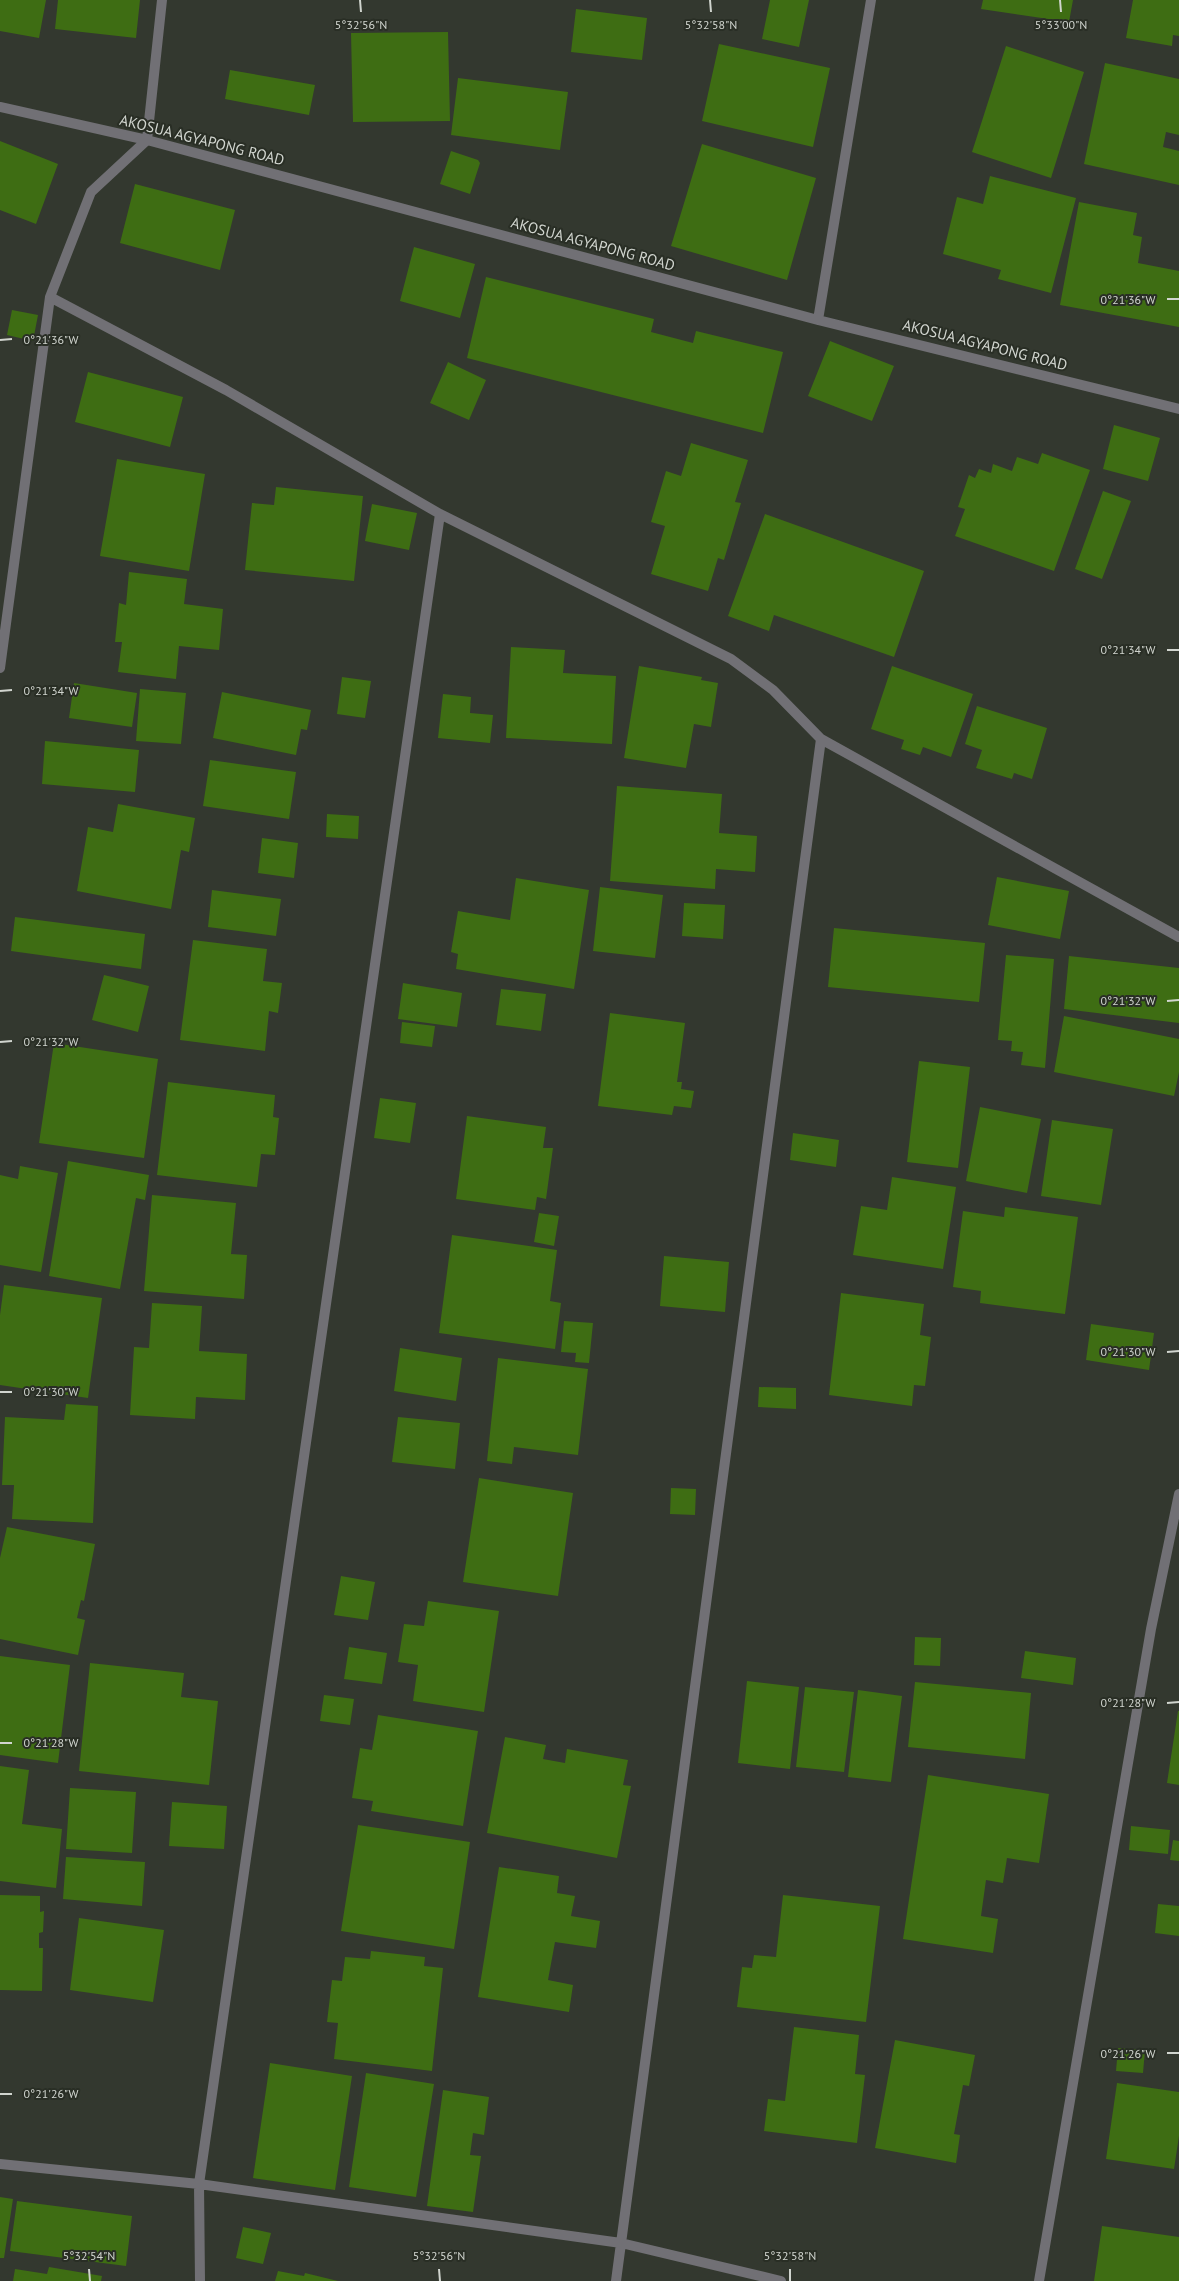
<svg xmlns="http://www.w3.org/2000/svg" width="1179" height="2281" viewBox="0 0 1179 2281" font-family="'PT Sans',sans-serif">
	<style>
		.building { fill: #3e6d13 }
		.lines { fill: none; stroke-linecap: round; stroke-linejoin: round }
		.street { stroke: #717075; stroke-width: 10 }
		.ticks { fill: none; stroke: #d1d5cf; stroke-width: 2 }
		.labels { text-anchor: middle; stroke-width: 4; stroke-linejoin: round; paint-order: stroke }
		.street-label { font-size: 15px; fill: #d1d5cf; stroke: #292e25 }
		.ticks-label { font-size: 12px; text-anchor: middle; fill: #d1d5cf; stroke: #292e25; stroke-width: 4; stroke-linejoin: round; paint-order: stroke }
	</style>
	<rect width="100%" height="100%" fill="#33382f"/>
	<path class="building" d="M0 0H46L39 38 0 31Z
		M58 0H140L136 38 55 29Z
		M770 0H809L799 47 762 39Z
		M983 0H1073L1069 22 981 9Z
		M1133 0H1179V36L1173 35 1172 46 1126 38Z
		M576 9 647 18 642 60 571 52Z
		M448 32 450 121 353 122 351 33Z
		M719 44 830 68 813 147 702 121Z
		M1006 46 1084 72 1051 178 972 152Z
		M1105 63 1179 79V135L1166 132 1163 147 1179 151V185L1084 164Z
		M230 70 315 85 309 115 225 99Z
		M458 78 568 92 560 150 451 135Z
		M0 141 58 164 36 224 0 210Z
		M702 144 816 178 787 280 671 246Z
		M451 151 478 160 480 163 470 194 440 184Z
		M990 176 1076 198 1051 293 998 279 1001 270 943 254 957 197 983 204Z
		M135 184 235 210 220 270 120 243Z
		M1079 202 1137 213 1133 235 1142 237 1138 263 1179 271V327L1060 305Z
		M414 247 475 264 460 318 400 301Z
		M486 277 654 319 651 332 693 343 696 331 783 352 763 433 467 358Z
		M12 310 38 315 33 341 7 335Z
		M830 341 894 366 872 421 808 396Z
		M448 362 486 380 469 420 430 403Z
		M88 372 183 397 170 447 75 422Z
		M1114 425 1160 438 1148 481 1103 469Z
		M691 443 748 460 735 502 741 503 724 560 718 558 708 591 651 574 665 526 651 522 666 471 681 476Z
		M1042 453 1090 470 1054 571 955 536 965 509 958 507 969 475 975 478 979 469 991 473 993 464 1012 471 1017 457 1038 464Z
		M117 459 205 474 189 571 100 556Z
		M276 487 363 496 354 581 245 570 252 503 274 505Z
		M1103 491 1131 501 1102 579 1075 569Z
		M372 504 417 513 409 550 365 541Z
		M765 514 924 571 894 657 774 615 769 631 728 616Z
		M129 572 187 579 184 604 223 609 219 650 179 646 176 679 118 672 122 642H115L119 603 126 605Z
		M511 647 565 650 563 673 616 676 612 744 506 738Z
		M639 666 702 677 701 680 718 683 711 727 694 724 686 768 624 758Z
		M892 666 973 694 951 757 923 747 920 755 901 749 904 740 871 729Z
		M342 677 371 681 365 718 337 714Z
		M74 683 137 693 132 727 69 718Z
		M140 689 186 693 181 744 136 741Z
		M222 692 311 710 307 730 301 729 296 755 213 738Z
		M443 694 471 697 470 713 493 715 490 743 438 738Z
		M977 706 1047 728 1032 779 1014 773 1012 779 976 768 982 750 965 744Z
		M45 741 139 750 135 792 42 784Z
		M210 760 296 772 289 819 203 806Z
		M617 786 722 794 719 833 757 836 755 872 716 869 715 889 610 881Z
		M118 804 195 818 189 852 181 850 171 909 77 891 88 827 113 832Z
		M327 814 359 816 358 839 326 837Z
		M262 838 298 843 294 878 258 873Z
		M997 877 1069 891 1060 939 988 925Z
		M516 878 589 890 574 989 456 969 458 954 451 952 458 911 510 920Z
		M600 887 663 895 655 958 593 951Z
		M212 890 281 899 276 936 208 927Z
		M684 903 725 905 723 939 682 936Z
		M15 917 145 934 141 969 11 951Z
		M834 928 985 943 979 1002 828 987Z
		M193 940 267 949 263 981 282 983 278 1013 269 1011 265 1051 180 1040Z
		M1006 955 1054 959 1045 1068 1021 1065 1023 1052 1011 1051 1012 1041 998 1040Z
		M1069 956 1179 968V1023L1064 1009Z
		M104 975 149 986 138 1032 92 1020Z
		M403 983 462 993 457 1027 398 1019Z
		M501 989 546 994 541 1031 496 1025Z
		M610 1013 685 1023 677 1082H682L681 1089 694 1091 691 1108 674 1106 672 1115 598 1106Z
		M1064 1016 1179 1039V1072L1174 1096 1054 1072Z
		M402 1022 435 1026 432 1047 400 1043Z
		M54 1043 158 1059 144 1158 39 1143Z
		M919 1061 970 1067 958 1168 907 1162Z
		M168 1082 275 1095 273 1117 279 1118 275 1155 261 1154 257 1187 157 1175Z
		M380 1098 416 1103 410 1143 374 1138Z
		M980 1107 1041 1119 1027 1193 966 1181Z
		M467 1116 546 1127 543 1148H553L546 1199 537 1197 535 1210 456 1199Z
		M1052 1120 1113 1129 1101 1205 1041 1196Z
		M793 1133 839 1140 836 1167 790 1160Z
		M68 1161 149 1175 145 1200 136 1198 120 1289 49 1276Z
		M20 1166 58 1173 41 1272 0 1265V1175L18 1179Z
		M892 1177 956 1187 943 1269 853 1255 861 1206 887 1210Z
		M152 1195 236 1203 231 1254 247 1255 244 1299 144 1291Z
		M1005 1207 1078 1217 1065 1314 980 1303 981 1291 953 1287 963 1211 1004 1217Z
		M539 1213 559 1216 554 1246 534 1242Z
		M452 1235 557 1250 550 1301 561 1303 555 1349 439 1333Z
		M664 1256 729 1262 725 1312 660 1306Z
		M4 1285 102 1298 88 1398 0 1385V1315Z
		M841 1293 924 1304 920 1335 931 1337 925 1386 914 1385 912 1406 829 1395Z
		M152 1303 202 1306 199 1351 247 1354 245 1400 196 1397 195 1419 130 1415 134 1347 149 1348Z
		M564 1321 593 1323 589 1363 575 1362 576 1353 561 1352Z
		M1091 1324 1154 1333 1149 1370 1086 1360Z
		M400 1348 462 1358 456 1401 394 1391Z
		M498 1358 588 1369 578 1455 514 1447 512 1464 487 1461Z
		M759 1387 796 1388V1409L758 1407Z
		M66 1404 98 1406 93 1523 12 1519 14 1485H2L5 1417 64 1420Z
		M398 1417 460 1423 455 1469 392 1462Z
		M479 1478 573 1493 558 1596 463 1582Z
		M671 1488 696 1489 695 1515 670 1514Z
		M7 1527 95 1544 84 1601 81 1600 77 1618 85 1620 78 1655 0 1639V1558Z
		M341 1576 375 1582 368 1620 334 1615Z
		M428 1601 499 1611 484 1712 413 1701 418 1665 398 1662 404 1624 424 1626Z
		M915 1637 941 1638 940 1666 914 1665Z
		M349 1647 387 1653 382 1684 344 1679Z
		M1025 1651 1076 1658 1073 1685 1021 1678Z
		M0 1656 70 1665 58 1763 0 1755Z
		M90 1663 184 1673 181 1697 218 1701 209 1785 79 1771Z
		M747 1681 799 1687 790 1769 738 1763Z
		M915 1682 1031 1693 1025 1759 908 1747Z
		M805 1687 854 1692 844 1772 796 1767Z
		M858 1690 902 1696 891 1782 848 1777Z
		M324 1695 354 1699 350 1725 320 1721Z
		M1178 1711H1179V1785L1167 1783Z
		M378 1715 478 1731 463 1826 371 1811 373 1801 352 1798 360 1748 372 1750Z
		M505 1737 546 1745 543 1759 565 1763 567 1749 628 1760 623 1785 631 1786 617 1858 487 1833Z
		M0 1766 29 1770 22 1824 62 1829 56 1888 0 1881Z
		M928 1775 1049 1794 1039 1863 1007 1858 1003 1883 986 1880 981 1916 998 1919 993 1953 903 1939Z
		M70 1788 136 1792 132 1853 66 1849Z
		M172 1802 227 1806 224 1849 169 1846Z
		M358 1825 470 1842 454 1949 341 1931Z
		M1131 1826 1170 1830 1168 1854 1129 1850Z
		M1173 1840 1179 1841V1861L1170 1860Z
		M66 1857 145 1862 142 1906 63 1899Z
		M499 1867 559 1876 557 1893 575 1896 571 1916 600 1921 596 1948 555 1942 548 1980 573 1985 569 2012 478 1997Z
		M0 1895 40 1896V1912L44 1911 43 1932 39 1933V1948H43L42 1991 0 1990Z
		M783 1895 880 1906 866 2022 737 2007 742 1967 752 1968 754 1955 776 1957Z
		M1158 1904 1179 1906V1936L1155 1933Z
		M79 1918 164 1930 153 2002 70 1990Z
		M371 1951 425 1957 424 1966 443 1968 432 2071 334 2059 338 2023 327 2022 332 1980 342 1981 345 1957 370 1959Z
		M794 2027 859 2035 855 2074 865 2075 857 2143 764 2131 768 2099 785 2101Z
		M895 2040 975 2055 969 2086 963 2085 954 2134 960 2135 956 2163 875 2148Z
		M1118 2048 1145 2050 1143 2073 1116 2071Z
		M270 2063 352 2076 335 2190 253 2178Z
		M366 2073 434 2084 416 2197 349 2187Z
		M1117 2083 1179 2092V2136L1174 2169 1106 2159Z
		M443 2090 489 2097 484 2135 473 2133 470 2155 481 2156 473 2212 427 2206Z
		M0 2197 13 2199 4 2258H0Z
		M17 2201 132 2216 126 2266 10 2251Z
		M1102 2226 1179 2237V2281H1094Z
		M243 2227 271 2233 263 2264 236 2258Z
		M49 2267 102 2276 101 2281H13L15 2269 47 2274Z
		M278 2271 304 2276 305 2273 338 2281H275Z"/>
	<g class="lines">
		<path class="street" d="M0 107 147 140 818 320 1179 409
			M50 297 226 390 440 514 731 659 773 690 821 739 1179 937
			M818 320 871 0
			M0 668 50 297 91 192 147 140 162 0
			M0 2164 199 2184 621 2243 781 2281
			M200 2281 199 2184 440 514
			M616 2281 821 739
			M1039 2281 1151 1629 1179 1494"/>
	</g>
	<path class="ticks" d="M360 0 361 12M710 0 711 12M1060 0 1061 12M1167 299H1179M0 340 12 339M1167 650H1179M0 691 12 690M1167 1001 1179 1000M0 1042 12 1041M1167 1352 1179 1351M0 1392H12M1167 1703 1179 1702M0 1743H12M1167 2053H1179M0 2094H12M89 2269 90 2281M439 2269 440 2281M790 2269V2281"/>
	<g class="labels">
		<g class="street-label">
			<text transform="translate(202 140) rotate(14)" y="5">AKOSUA AGYAPONG ROAD</text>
			<text transform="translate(593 244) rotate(15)" y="5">AKOSUA AGYAPONG ROAD</text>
			<text transform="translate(985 345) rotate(14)" y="5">AKOSUA AGYAPONG ROAD</text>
		</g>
	</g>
	<g class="ticks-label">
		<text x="361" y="29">5°32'56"N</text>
		<text x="711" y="29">5°32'58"N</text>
		<text x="1061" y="29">5°33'00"N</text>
		<text x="1128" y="304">0°21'36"W</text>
		<text x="51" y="344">0°21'36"W</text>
		<text x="1128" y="654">0°21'34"W</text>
		<text x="51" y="695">0°21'34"W</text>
		<text x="1128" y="1005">0°21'32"W</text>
		<text x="51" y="1046">0°21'32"W</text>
		<text x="1128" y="1356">0°21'30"W</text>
		<text x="51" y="1396">0°21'30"W</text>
		<text x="1128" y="1707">0°21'28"W</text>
		<text x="51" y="1747">0°21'28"W</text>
		<text x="1128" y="2058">0°21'26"W</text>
		<text x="51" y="2098">0°21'26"W</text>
		<text x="89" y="2260">5°32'54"N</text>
		<text x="439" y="2260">5°32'56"N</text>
		<text x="790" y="2260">5°32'58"N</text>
	</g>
</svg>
